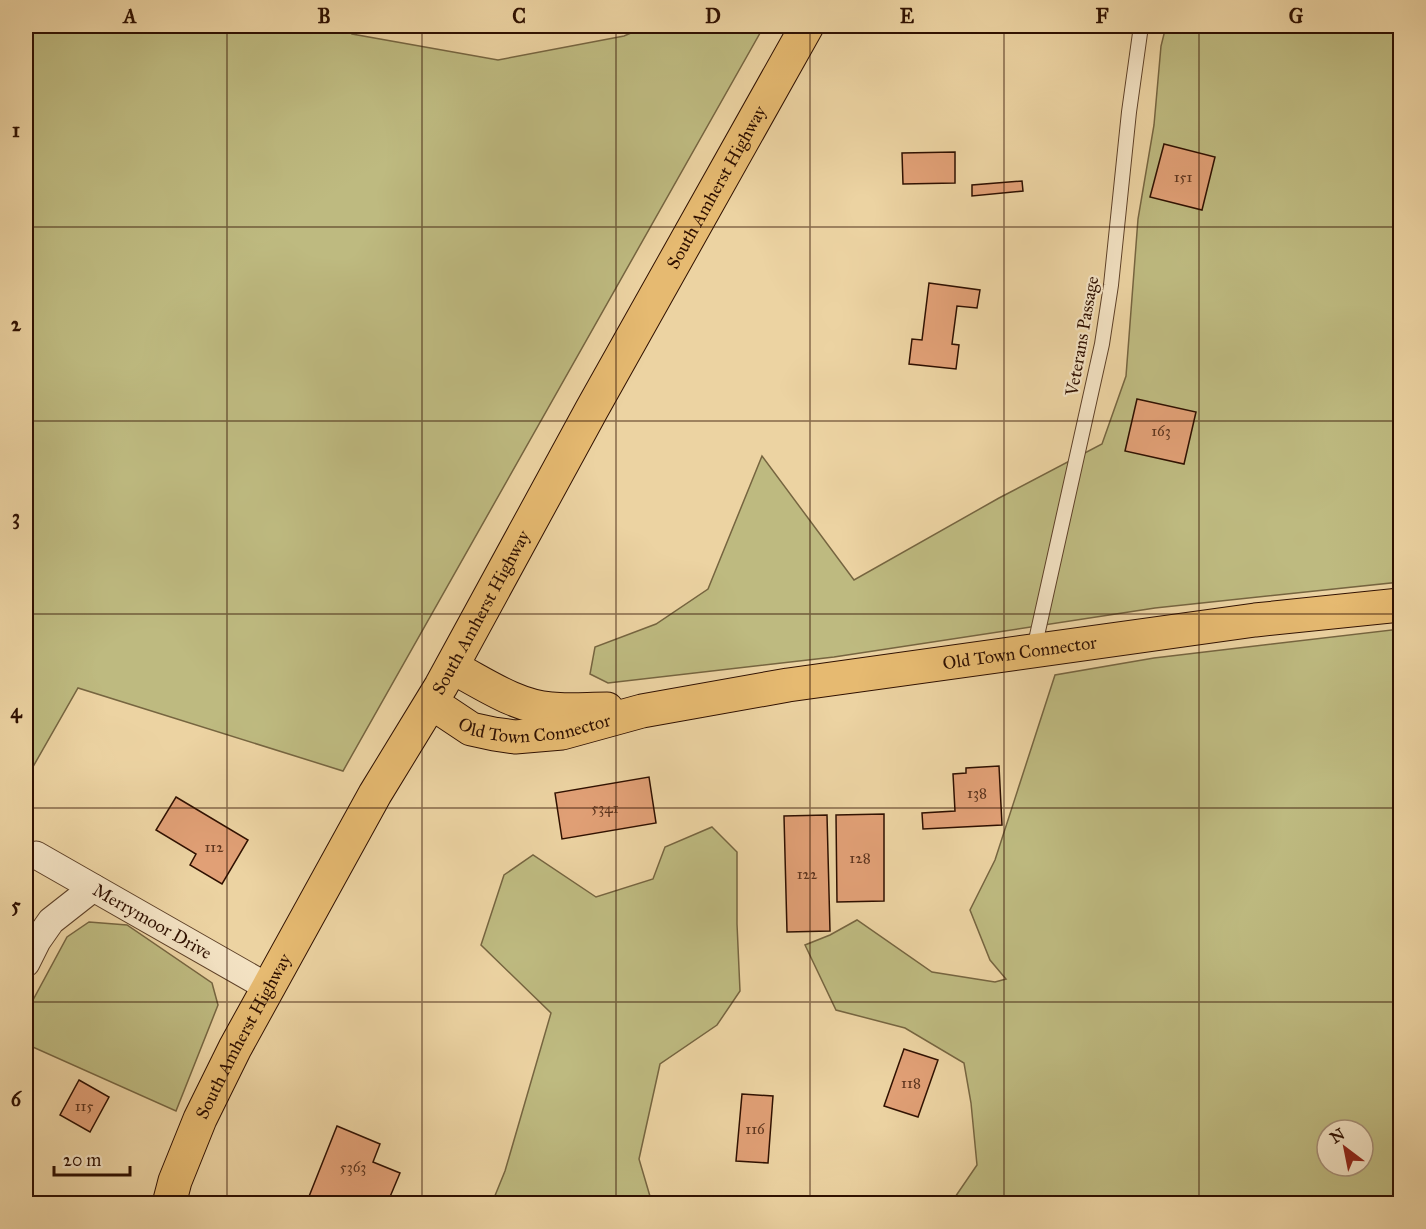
<svg xmlns="http://www.w3.org/2000/svg" width="1426" height="1229" font-family="'IM FELL Great Primer',serif">
	<rect width="100%" height="100%" fill="#ecd3a2"/>
	<filter id="stains"><feTurbulence type="fractalNoise" baseFrequency=".00333" numOctaves="4"/><feColorMatrix values="0 0 0 0 .2 0 0 0 0 .09 0 0 0 0 .02 0 0 0 .5 -.17"/></filter>
	<radialGradient id="worn" r=".72"><stop offset=".6" stop-color="#630" stop-opacity="0"/><stop offset="1" stop-color="#630" stop-opacity=".3"/></radialGradient>
	<path fill="#beba80" stroke="#766540" stroke-width="1.5" fill-rule="evenodd" d="M 26,26 L 342,26 L 352,34 L 498,60 L 624,36 L 647,26 L 764,26 L 343,771 L 78,688 L 26,779 Z
		M 1166,26 L 1400,26 L 1400,582 L 1155,608 L 834,657 L 608,683 L 590,674 L 595,647 L 656,624 L 708,589 L 762,456 L 854,580 L 999,498 L 1102,444 L 1126,376 L 1138,219 L 1154,125 L 1161,46 Z
		M 1400,629 L 1400,1203 L 951,1203 L 977,1165 L 971,1103 L 964,1063 L 905,1028 L 836,1010 L 805,945 L 830,935 L 857,920 L 932,972 L 995,982 L 1006,979 L 990,960 L 970,910 L 995,860 L 1055,675 L 1154,658 ZM 1327,1130 L 1363,1130 L 1363,1166 L 1327,1166 Z
		M 712,827 L 737,852 L 737,924 L 740,991 L 717,1025 L 660,1064 L 639,1159 L 652,1203 L 492,1203 L 505,1171 L 551,1013 L 481,945 L 504,875 L 533,855 L 596,897 L 653,879 L 665,847 Z
		M 89,922 L 127,925 L 212,983 L 218,1005 L 176,1111 L 26,1044 L 26,1013 L 67,937 Z"/>
	<path fill="#e1a076" stroke="#2f1000" stroke-width="1.5" d="M 1164,144 L 1215,157 L 1202,210 L 1150,197 Z
		M 955,152 L 955,183 L 903,184 L 902,153 Z
		M 1022,181 L 1023,191 L 972,196 L 972,185 Z
		M 929,283 L 980,290 L 977,308 L 957,306 L 952,344 L 959,345 L 956,369 L 909,364 L 912,339 L 922,340 Z
		M 1137,399 L 1196,412 L 1184,464 L 1125,451 Z
		M 999,766 L 1002,825 L 923,829 L 922,813 L 955,811 L 953,774 L 966,773 L 966,768 Z
		M 649,777 L 656,823 L 562,839 L 555,793 Z
		M 176,797 L 248,840 L 222,884 L 190,865 L 196,854 L 156,830 Z
		M 884,814 L 884,901 L 837,902 L 836,815 Z
		M 827,815 L 830,931 L 787,932 L 784,816 Z
		M 904,1049 L 938,1060 L 918,1117 L 884,1106 Z
		M 79,1080 L 109,1097 L 90,1132 L 60,1115 Z
		M 742,1094 L 773,1096 L 768,1163 L 736,1161 Z
		M 337,1126 L 380,1144 L 373,1162 L 400,1173 L 387,1204 L 306,1204 Z
		M 26,1195 L 43,1204 L 26,1204 Z"/>
	<g fill="none" stroke-linecap="round" stroke-linejoin="round">
		<defs>
			<path id="lane" d="M 1034,649 L 1102,344 L 1111,285 L 1129,112 L 1141,26"/>
			<g id="street">
				<path id="s1" d="M 36,855 L 269,988"/>
				<path d="M 26,963 L 37,941 L 51,921 L 93,888"/>
			</g>
			<g id="primary">
				<path d="M 452,667 C 483,683 515,706 551,709 C 569,711 588,709 607,709"/>
				<path id="s2" d="M 432,703 L 471,729 L 494,734 L 515,737 L 562,733 L 642,711 L 788,685 L 1255,620 L 1400,605"/>
				<path id="s3" d="M 169,1204 L 175,1181 L 200,1119 L 235,1048 L 375,794 L 441,686 L 592,409 L 807,26"/>
			</g>
		</defs>
		<use href="#lane" stroke="#5e4128" stroke-width="16"/>
		<use href="#street" stroke="#5e4128" stroke-width="29"/>
		<use href="#primary" stroke="#2f1000" stroke-width="35"/>
		<use href="#lane" stroke="#f3e2c3" stroke-width="14"/>
		<use href="#street" stroke="#f3e2c3" stroke-width="27"/>
		<use href="#primary" stroke="#e6ba71" stroke-width="33"/>
	</g>
	<path fill="none" stroke="#2f1000" stroke-width="1.5" stroke-opacity="0.55" d="M 227,26 L 227,1204M 422,26 L 422,1204M 616,26 L 616,1204M 810,26 L 810,1204M 1004,26 L 1004,1204M 1199,26 L 1199,1204M 26,227 L 1400,227M 26,421 L 1400,421M 26,614 L 1400,614M 26,808 L 1400,808M 26,1002 L 1400,1002"/>
	<g text-anchor="middle" stroke-width="4.5" stroke-linejoin="round" paint-order="stroke">
		<g font-size="15" fill="#5c341e">
			<text x="1183" y="182">151</text>
			<text x="1161" y="436">163</text>
			<text x="977" y="798">138</text>
			<text x="605" y="813">5341</text>
			<text x="214" y="852">112</text>
			<text x="860" y="863">128</text>
			<text x="807" y="879">122</text>
			<text x="911" y="1088">118</text>
			<text x="84" y="1111">115</text>
			<text x="755" y="1134">116</text>
			<text x="353" y="1172">5363</text>
		</g>
		<g font-size="18" fill="#2f1000" stroke="#f3e2c3">
			<text dy="6" stroke="none"><textPath href="#s3" startOffset="1156">South Amherst Highway</textPath></text>
			<text transform="translate(1082 336) rotate(-80)" y="6">Veterans Passage</text>
			<text dy="6" stroke="none"><textPath href="#s3" startOffset="670">South Amherst Highway</textPath></text>
			<text dy="6" stroke="none"><textPath href="#s2" startOffset="604">Old Town Connector</textPath></text>
			<text dy="6" stroke="none"><textPath href="#s2" startOffset="111">Old Town Connector</textPath></text>
			<text dy="6" stroke="none"><textPath href="#s1" startOffset="134">Merrymoor Drive</textPath></text>
			<text dy="6" stroke="none"><textPath href="#s3" startOffset="184">South Amherst Highway</textPath></text>
		</g>
	</g>
	<rect width="1426" height="1229" fill="none" stroke="#ecd3a2" stroke-width="66"/>
	<g transform="translate(1345 1148) rotate(328)"><circle r="28" fill="#f3e2c3" stroke="#a58e75" stroke-width="1.5"/>
	<path d="M0-4.5L10 22L0 15L-10 22Z" fill="#8f2418"/>
	<text y="-9" font-size="16" font-weight="bold" text-anchor="middle" fill="#2f1000">N</text>
	</g>
	<path d="M54 1166v9h76v-9" fill="none" stroke="#2f1000" stroke-width="3"/>
	<text x="63" y="1166" font-size="18" fill="#2f1000" stroke="#f3e2c3" stroke-width="4.5" paint-order="stroke">20 m</text>
	<rect x="33" y="33" width="1360" height="1163" fill="none" stroke="#2f1000" stroke-width="2"/>
	<g font-size="20" text-anchor="middle" font-weight="bold" fill="#2f1000">
		<text x="130" y="23">A</text>
		<text x="324" y="23">B</text>
		<text x="519" y="23">C</text>
		<text x="713" y="23">D</text>
		<text x="907" y="23">E</text>
		<text x="1102" y="23">F</text>
		<text x="1296" y="23">G</text>
		<text x="16" y="137">1</text>
		<text x="16" y="331">2</text>
		<text x="16" y="524">3</text>
		<text x="16" y="718">4</text>
		<text x="16" y="912">5</text>
		<text x="16" y="1106">6</text>
	</g>
	<rect width="100%" height="100%" filter="url(#stains)"/>
	<rect width="100%" height="100%" fill="url(#worn)"/>
</svg>
